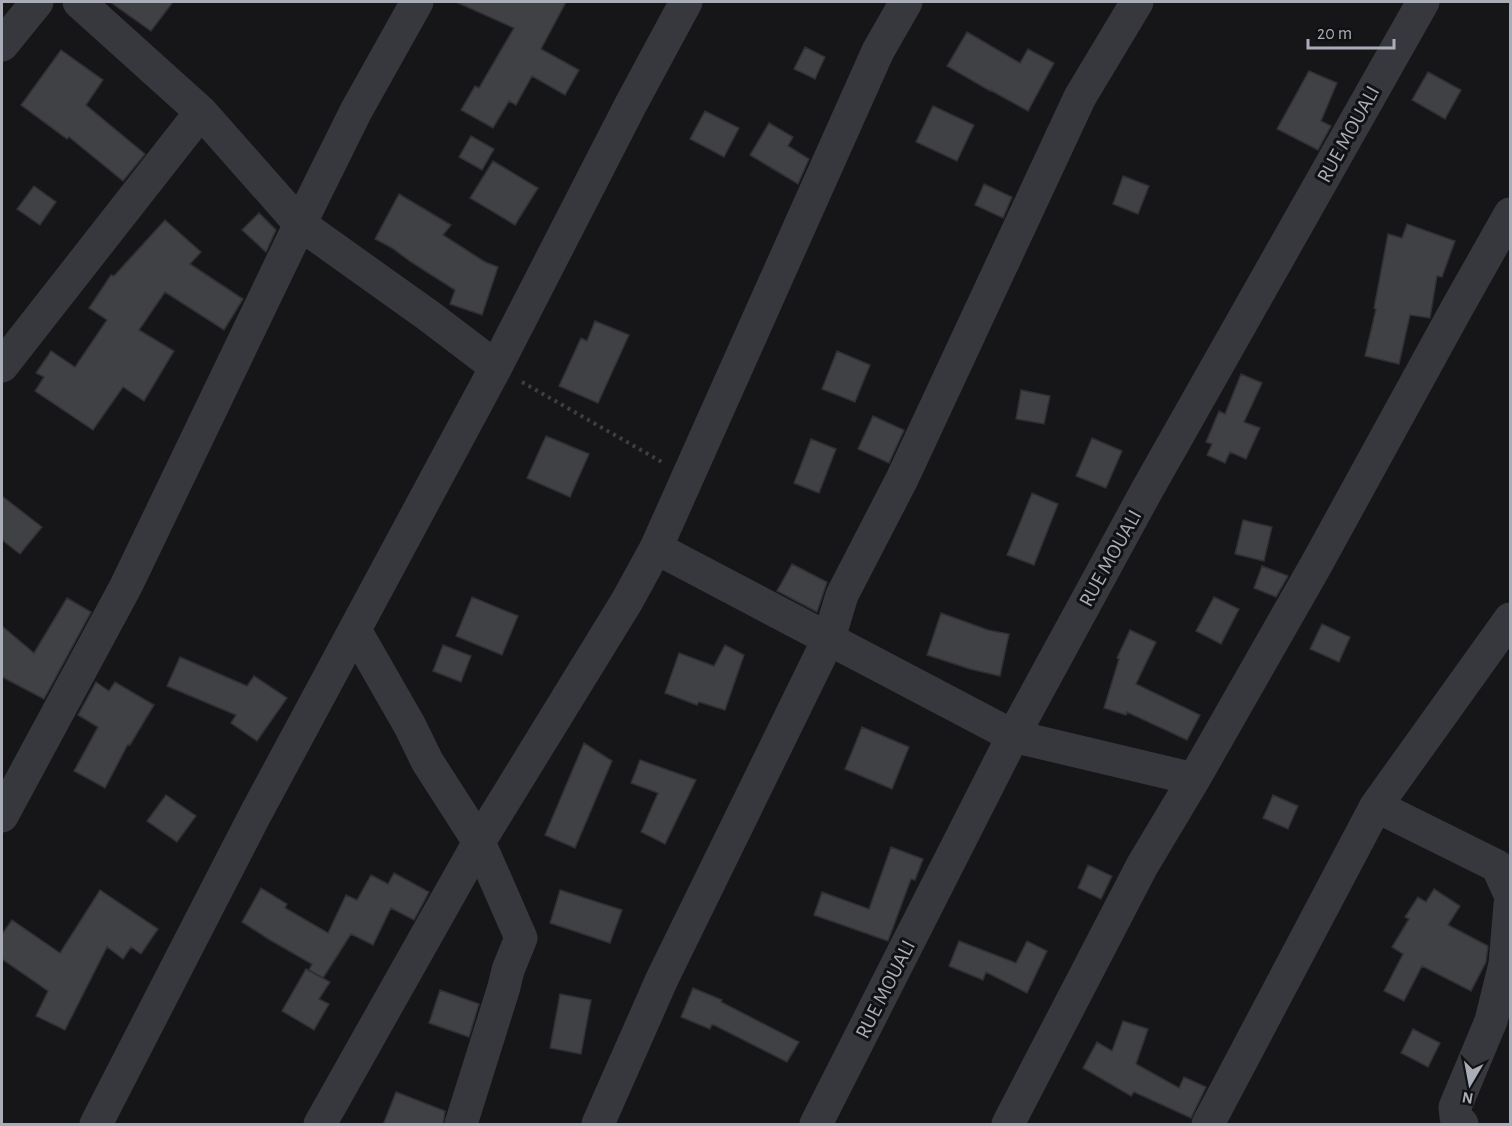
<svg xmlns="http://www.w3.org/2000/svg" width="1512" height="1126" font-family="'Alegreya Sans',sans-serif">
	<rect width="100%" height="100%" fill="#161618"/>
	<path fill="#404145" stroke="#303034" stroke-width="1.5" d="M 110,2 L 173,2 L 151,31 Z
		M 456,2 L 566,2 L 541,49 L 579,70 L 565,95 L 532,76 L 516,105 L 509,101 L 493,128 L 461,110 L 475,86 L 479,88 L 514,28 Z
		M 967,32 L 1020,63 L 1028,49 L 1054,63 L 1028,111 L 990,90 L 990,91 L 947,66 Z
		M 805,47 L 825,57 L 815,79 L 794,69 Z
		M 61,50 L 103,80 L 86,105 L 145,154 L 123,181 L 69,137 L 67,139 L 21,105 Z
		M 1309,71 L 1337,83 L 1321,121 L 1331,126 L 1318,150 L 1277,129 Z
		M 1428,72 L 1461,90 L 1445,119 L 1412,100 Z
		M 933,106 L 974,125 L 957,161 L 916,142 Z
		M 705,111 L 739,128 L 724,157 L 690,139 Z
		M 769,123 L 793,137 L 788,146 L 809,159 L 798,184 L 750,155 Z
		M 471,136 L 494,149 L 482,170 L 459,157 Z
		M 493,161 L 538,188 L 515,225 L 470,198 Z
		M 1123,176 L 1149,186 L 1138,214 L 1113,204 Z
		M 984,184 L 1012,197 L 1003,218 L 975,205 Z
		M 34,186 L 56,202 L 40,225 L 17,209 Z
		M 399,194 L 451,225 L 443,235 L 485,262 L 498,267 L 482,315 L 450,304 L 455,290 L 411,262 L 392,248 L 375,239 Z
		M 259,213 L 276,230 L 266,252 L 242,230 Z
		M 165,220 L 201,252 L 190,264 L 243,299 L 224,330 L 165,292 L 139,330 L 174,351 L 144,401 L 123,387 L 93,430 L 35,391 L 44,377 L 36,373 L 51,351 L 75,367 L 107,320 L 89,308 L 111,275 L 114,276 Z
		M 1407,224 L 1455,241 L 1442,277 L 1437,276 L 1430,318 L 1410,315 L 1399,364 L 1365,356 L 1376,309 L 1374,308 L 1388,234 L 1402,238 Z
		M 595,321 L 629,335 L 598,403 L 559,386 L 581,338 L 587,341 Z
		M 837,351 L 870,365 L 855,402 L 822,389 Z
		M 1241,374 L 1262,383 L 1244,422 L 1260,428 L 1246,459 L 1230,452 L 1225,463 L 1207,455 L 1212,444 L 1206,442 L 1219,411 L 1225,414 Z
		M 1021,390 L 1050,396 L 1044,424 L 1016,419 Z
		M 873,416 L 904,430 L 889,463 L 858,449 Z
		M 546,436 L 589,454 L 570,497 L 527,478 Z
		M 1092,438 L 1122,451 L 1106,488 L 1076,476 Z
		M 811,439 L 836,449 L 819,493 L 794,483 Z
		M 1032,493 L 1058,504 L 1034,565 L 1007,555 Z
		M 2,496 L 42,527 L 20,554 L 2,540 Z
		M 1243,520 L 1272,527 L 1264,561 L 1235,554 Z
		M 792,564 L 827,582 L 817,612 L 777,591 Z
		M 1262,566 L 1288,576 L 1276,597 L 1254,588 Z
		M 472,597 L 518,616 L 502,655 L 456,636 Z
		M 1214,597 L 1239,609 L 1221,644 L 1196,631 Z
		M 67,598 L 91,612 L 44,699 L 2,677 L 2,626 L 34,653 Z
		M 941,613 L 988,630 L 1009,634 L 1000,676 L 970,669 L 927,655 Z
		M 1322,624 L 1350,637 L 1339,662 L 1310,649 Z
		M 1130,630 L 1156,642 L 1136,684 L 1200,715 L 1187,740 L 1127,712 L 1126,715 L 1104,708 L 1119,659 L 1117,658 Z
		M 443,645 L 471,656 L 461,682 L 433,671 Z
		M 725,645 L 744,655 L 725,710 L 699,702 L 697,705 L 665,693 L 679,653 L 714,666 Z
		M 180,657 L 247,686 L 254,676 L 287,698 L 257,741 L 231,723 L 236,715 L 167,686 Z
		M 96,682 L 109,691 L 115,682 L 154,705 L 130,745 L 128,744 L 105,788 L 74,771 L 98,727 L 78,715 Z
		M 862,727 L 909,747 L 892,789 L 845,769 Z
		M 584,743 L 612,761 L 575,848 L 545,835 Z
		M 640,760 L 696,780 L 665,844 L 641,832 L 658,793 L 631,783 Z
		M 166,795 L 196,816 L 177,842 L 147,821 Z
		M 1273,795 L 1298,806 L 1288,829 L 1263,818 Z
		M 891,847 L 923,859 L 915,880 L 911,879 L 888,941 L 814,915 L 822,892 L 869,909 Z
		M 1088,865 L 1112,876 L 1101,899 L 1078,888 Z
		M 394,873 L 429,892 L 414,920 L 391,908 L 373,945 L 351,934 L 323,978 L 309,970 L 312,964 L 270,940 L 242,922 L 261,888 L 287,904 L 285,908 L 328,933 L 346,895 L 357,900 L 371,875 L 388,884 Z
		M 1434,889 L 1460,906 L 1448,925 L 1488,946 L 1486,962 L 1471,991 L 1422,966 L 1404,1001 L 1384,991 L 1403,954 L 1392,947 L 1409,919 L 1405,917 L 1418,897 L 1426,902 Z
		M 100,890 L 158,929 L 141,954 L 131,947 L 123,959 L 107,947 L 65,1030 L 36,1016 L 48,991 L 2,959 L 2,934 L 12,920 L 60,953 Z
		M 560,890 L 622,910 L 610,943 L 550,923 Z
		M 959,941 L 1016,963 L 1027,941 L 1047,951 L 1027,993 L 986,972 L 983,980 L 949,966 Z
		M 306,969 L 330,982 L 319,999 L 329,1004 L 314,1030 L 282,1011 Z
		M 693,988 L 722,1000 L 721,1002 L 799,1042 L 787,1062 L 712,1024 L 710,1029 L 681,1017 Z
		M 440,990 L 479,1004 L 469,1037 L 429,1023 Z
		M 560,994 L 591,1000 L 581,1054 L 550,1048 Z
		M 1123,1021 L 1148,1029 L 1136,1064 L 1179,1088 L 1184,1077 L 1206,1087 L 1191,1118 L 1134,1092 L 1131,1096 L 1083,1068 L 1097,1042 L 1112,1051 Z
		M 1413,1029 L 1440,1043 L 1428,1067 L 1401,1053 Z
		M 396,1092 L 445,1111 L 443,1125 L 383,1125 Z"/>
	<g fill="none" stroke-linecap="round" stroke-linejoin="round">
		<path stroke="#3d3f44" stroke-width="4" stroke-dasharray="3 4.5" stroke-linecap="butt" d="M 522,382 L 662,462"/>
		<path stroke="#37383d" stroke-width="33" d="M 79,2 L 201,112 L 300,224 L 429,316 L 496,367
			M 2,45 L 37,2
			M 2,366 L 201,112
			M 656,548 L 1013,736 L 1194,779
			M 355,630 L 410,726 L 427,761 L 479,842 L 521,938 L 508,970 L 504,987 L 461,1124
			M 1376,806 L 1497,866 L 1510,894
			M 2,816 L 126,586 L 300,224 L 356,111 L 417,2
			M 96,1124 L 255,815 L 496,367 L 631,104 L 686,2
			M 320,1124 L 479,842 L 627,601 L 656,548 L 878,51 L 906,2
			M 598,1124 L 662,979 L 829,638 L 842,595 L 902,479 L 1080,97 L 1137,2
			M 816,1124 L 1013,736 L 1147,490 L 1423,2
			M 1008,1124 L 1142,866 L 1194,779 L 1316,565 L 1457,308 L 1510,214
			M 1208,1124 L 1376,806 L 1510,619
			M 1462,1124 L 1456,1117 L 1455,1107 L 1491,1021 L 1505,964 L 1510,905"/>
	</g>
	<g text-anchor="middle" stroke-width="6" stroke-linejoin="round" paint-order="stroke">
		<g font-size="21" fill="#a8adb8" stroke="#111113">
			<text transform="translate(1348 134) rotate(-61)" y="7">RUE MOUALI</text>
			<text transform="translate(1110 558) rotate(-61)" y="7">RUE MOUALI</text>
			<text transform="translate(885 989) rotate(-63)" y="7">RUE MOUALI</text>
		</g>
	</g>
	<rect width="1512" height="1126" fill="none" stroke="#a8adb8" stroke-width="6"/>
	<g transform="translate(1470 1084) rotate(190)" stroke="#111113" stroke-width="4.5" paint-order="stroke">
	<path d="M0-4.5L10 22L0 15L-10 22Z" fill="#a8adb8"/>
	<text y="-9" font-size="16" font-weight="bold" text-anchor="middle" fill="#a8adb8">N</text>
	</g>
	<path d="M1308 39v9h86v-9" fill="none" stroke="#a8adb8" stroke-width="3"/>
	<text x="1317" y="39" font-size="18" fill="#a8adb8" stroke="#111113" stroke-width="4.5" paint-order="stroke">20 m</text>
</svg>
